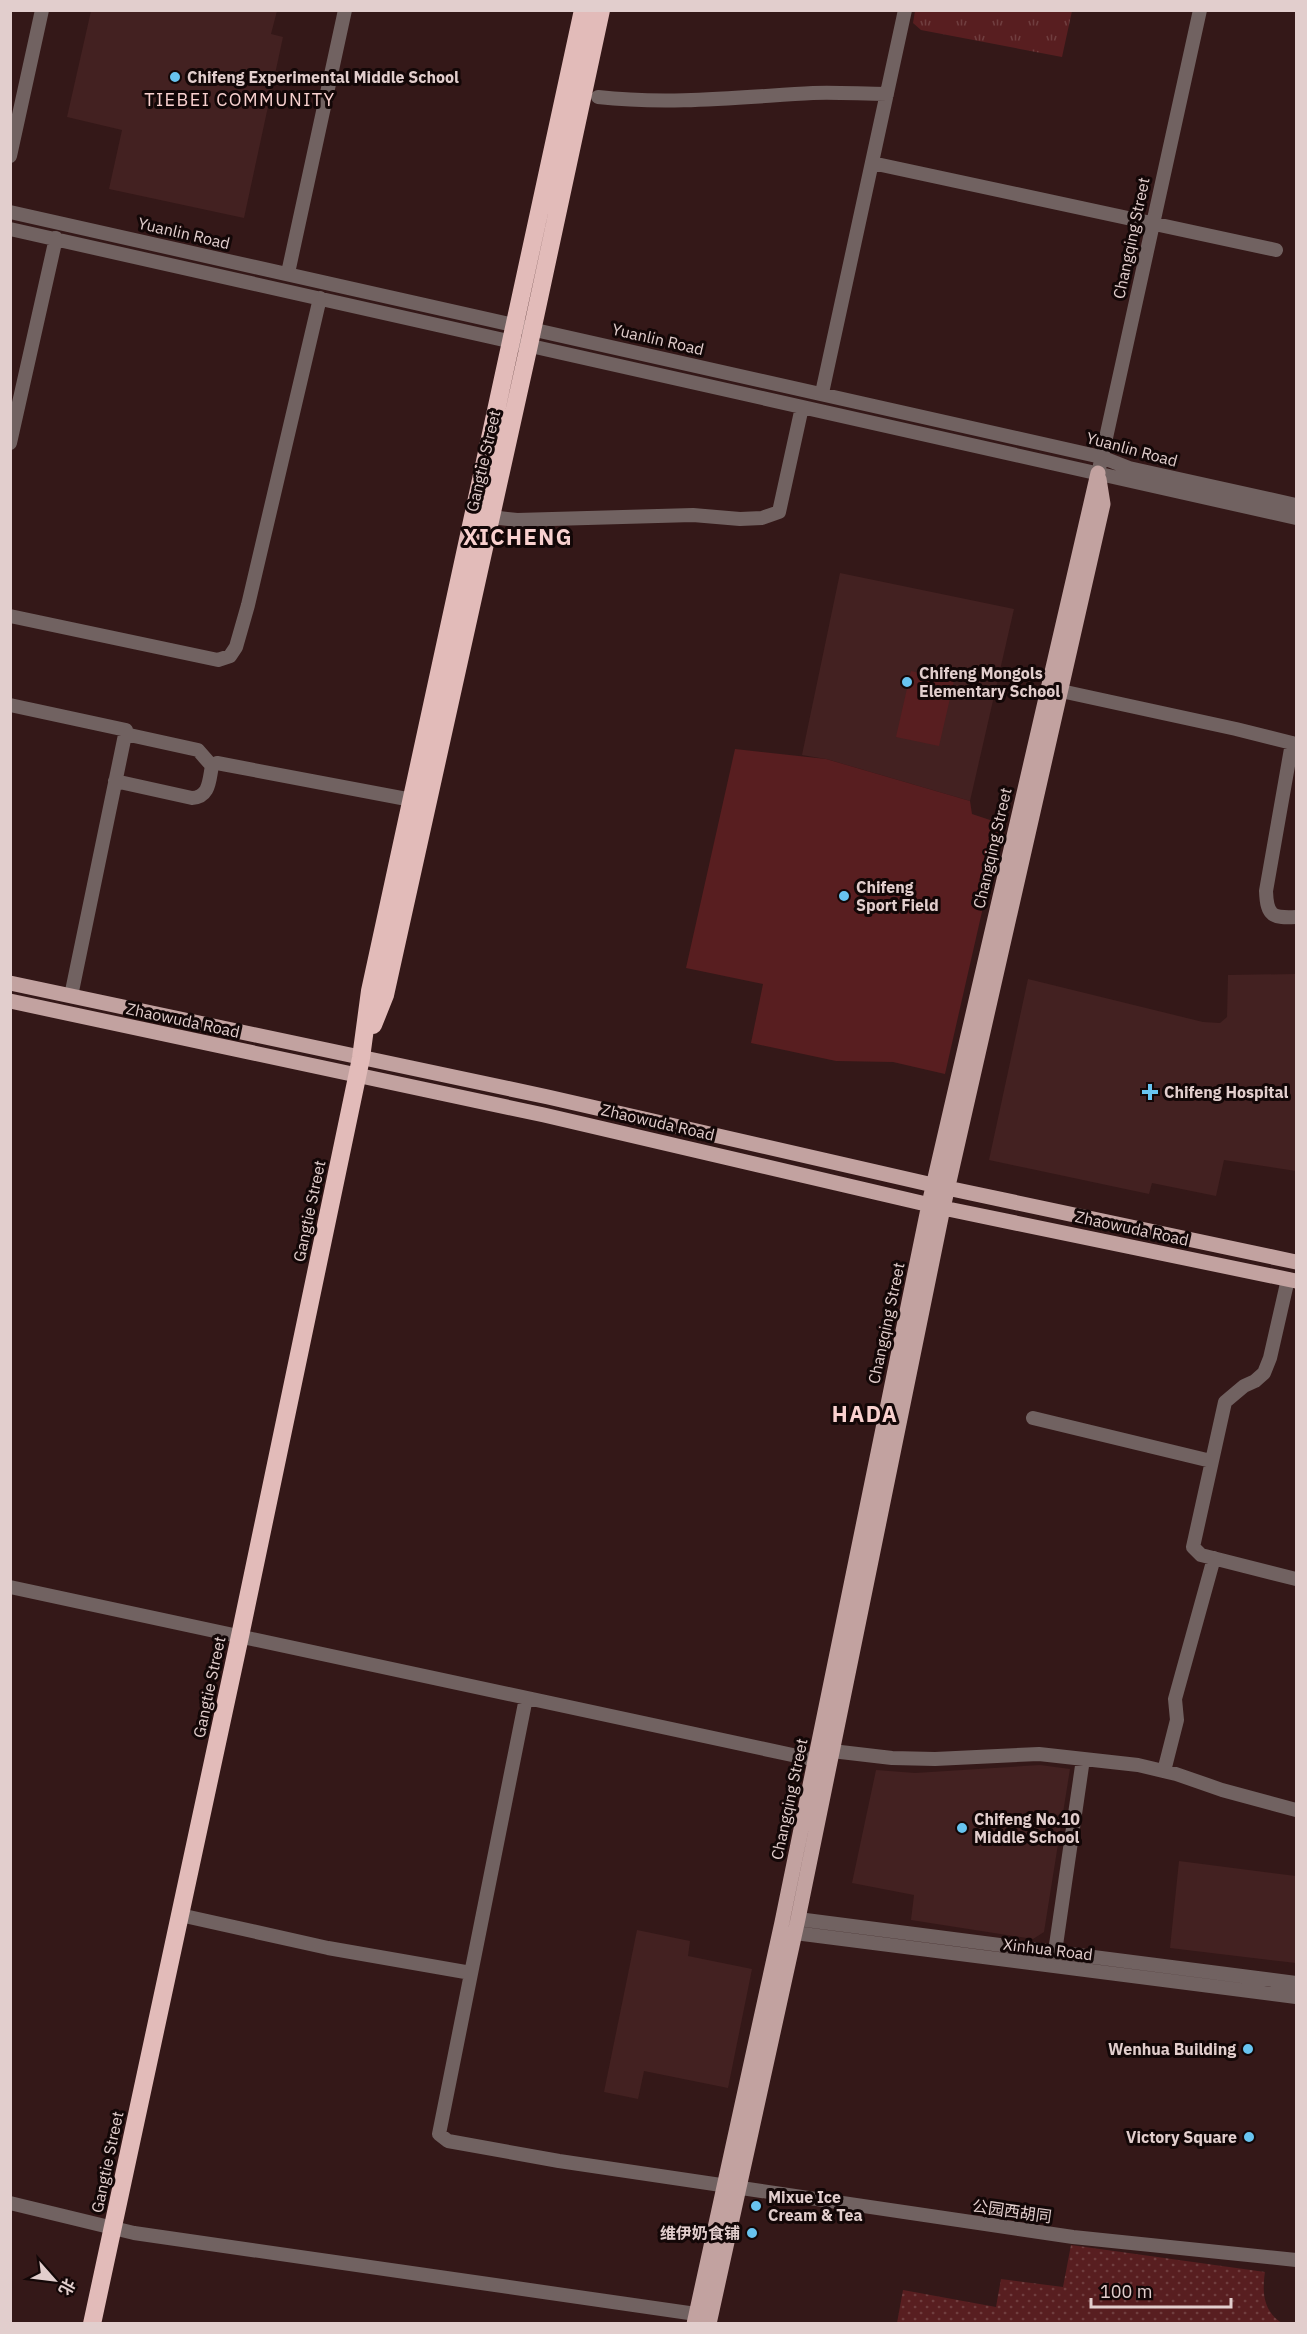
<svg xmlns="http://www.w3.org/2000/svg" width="1307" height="2334" font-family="'IBM Plex Sans','Noto Sans SC',sans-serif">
	<defs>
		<pattern id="grass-tufts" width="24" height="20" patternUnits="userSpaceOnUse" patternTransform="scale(1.5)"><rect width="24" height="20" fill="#581e20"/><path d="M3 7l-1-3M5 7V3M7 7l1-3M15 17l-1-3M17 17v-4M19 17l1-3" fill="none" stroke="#703e3f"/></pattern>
		<pattern id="park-dots" width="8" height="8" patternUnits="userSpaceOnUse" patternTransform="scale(1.5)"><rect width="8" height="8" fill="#581e20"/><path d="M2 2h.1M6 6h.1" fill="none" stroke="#703e3f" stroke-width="1.8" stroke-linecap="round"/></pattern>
	</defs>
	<rect width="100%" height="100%" fill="#341818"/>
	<path fill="#432121" d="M 91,11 L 277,11 L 271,34 L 283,37 L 244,218 L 109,189 L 122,130 L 67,117 Z
		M 840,573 L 1014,609 L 970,801 L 826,759 L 802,755 Z
		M 1296,974 L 1296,1171 L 1224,1160 L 1216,1196 L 1152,1183 L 1149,1194 L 989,1160 L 1028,979 L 1203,1022 L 1220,1023 L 1227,1017 L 1228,975 Z
		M 1040,1765 L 1070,1769 L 1044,1932 L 1033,1939 L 911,1920 L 914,1895 L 852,1883 L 876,1770 L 915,1773 Z
		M 1179,1861 L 1296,1876 L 1296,1963 L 1170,1948 Z
		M 637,1930 L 690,1941 L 688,1956 L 752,1969 L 728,2088 L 644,2071 L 638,2099 L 604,2092 Z"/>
	<path fill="url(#grass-tufts)" d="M 915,11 L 915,10 L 1072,11 L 1062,57 L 921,30 L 913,23 Z"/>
	<path fill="url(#park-dots)" d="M 1071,2245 L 1265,2272 C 1262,2292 1263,2311 1282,2323 L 897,2323 L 903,2290 L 996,2307 L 1001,2279 L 1063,2287 Z"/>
	<path fill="#581e20" d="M 911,671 L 954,681 L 939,746 L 896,737 Z
		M 735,749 L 826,759 L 970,801 L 972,814 L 1002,824 L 945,1074 L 893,1062 L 836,1061 L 751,1043 L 763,984 L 686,968 Z"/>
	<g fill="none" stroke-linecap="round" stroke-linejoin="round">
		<path stroke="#716261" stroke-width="14" d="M 598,97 C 670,105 741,97 813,93 C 838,92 862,94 887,94
			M 10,156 L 42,10
			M 872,163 L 1276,250
			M 10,212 L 1101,457 L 1129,468 L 1296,505
			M 10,229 L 1296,518
			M 288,273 L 345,10
			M 822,393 L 905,10
			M 10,443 L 56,238
			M 1100,465 L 1200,10
			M 491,517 L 517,520 L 693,515 L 740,519 L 762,518 L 779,512 L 802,407
			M 10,616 L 218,660 L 230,656 L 236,647 L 248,605 L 320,298
			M 1061,691 L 1236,729 L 1296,744
			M 10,705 L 126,730 L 71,996
			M 125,734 L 198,750 L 212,766
			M 1292,743 L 1266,891 C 1267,917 1273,918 1296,917
			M 115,781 L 192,798 C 210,797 209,780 212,766 L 217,763 L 412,800
			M 1288,1279 L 1270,1358 L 1264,1373 L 1255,1381 L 1244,1386 L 1225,1402 L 1193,1547 L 1201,1555 L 1296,1579
			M 1033,1418 L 1211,1461
			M 10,1587 L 825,1762
			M 526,1698 L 439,2134 L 448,2141 L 559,2161 L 1073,2237 L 1296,2260
			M 832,1751 L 892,1758 L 935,1759 L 1039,1754 L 1138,1765 L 1176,1774 L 1222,1790 L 1296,1810
			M 1164,1771 L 1177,1720 L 1175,1699 L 1214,1558
			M 180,1915 L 328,1948 L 471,1973
			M 798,1919 L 1296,1983
			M 795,1933 L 1296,1997
			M 1055,1952 L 1083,1759
			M 10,2203 L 134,2233 L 696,2314"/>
		<path stroke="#c2a2a0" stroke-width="15" d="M 10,983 L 548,1097 L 933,1185 L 1296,1262
			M 10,1001 L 544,1115 L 943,1208 L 1296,1281
			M 694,2324 L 782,1922 L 929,1204 L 1098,473
			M 709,2324 L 798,1919 L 943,1208 L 1103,504 L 1099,479"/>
		<path stroke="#e2bbb9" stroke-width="18" d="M 373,1025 L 385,995 L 529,345 L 601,10
			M 92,2324 L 240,1636 L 361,1058 L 370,991 L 583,10"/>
	</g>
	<g fill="#68c4f0" stroke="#130707" stroke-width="2">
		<circle cx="175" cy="77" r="6"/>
		<circle cx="907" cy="682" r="6"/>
		<circle cx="844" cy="896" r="6"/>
		<path d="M1147 1083h6v6h6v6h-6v6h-6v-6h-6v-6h6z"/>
		<circle cx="962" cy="1828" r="6"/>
		<circle cx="1248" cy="2049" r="6"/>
		<circle cx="1249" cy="2137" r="6"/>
		<circle cx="756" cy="2206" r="6"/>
		<circle cx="752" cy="2233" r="6"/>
	</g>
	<g text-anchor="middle" stroke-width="6" stroke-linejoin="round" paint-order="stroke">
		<g font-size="16" font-weight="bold" fill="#e2cecd" stroke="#130707" text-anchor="start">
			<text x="187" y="83">Chifeng Experimental Middle School</text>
			<text x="919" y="679">Chifeng Mongols<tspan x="919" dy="18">Elementary School</tspan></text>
			<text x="856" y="893">Chifeng<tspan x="856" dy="18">Sport Field</tspan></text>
			<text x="1164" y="1098">Chifeng Hospital</text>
			<text x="974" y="1825">Chifeng No.10<tspan x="974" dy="18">Middle School</tspan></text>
			<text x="1236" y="2055" text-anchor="end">Wenhua Building</text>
			<text x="1237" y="2143" text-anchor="end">Victory Square</text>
			<text x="768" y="2203">Mixue Ice<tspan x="768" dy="18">Cream &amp; Tea</tspan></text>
			<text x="740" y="2239" text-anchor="end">维伊奶食铺</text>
		</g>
		<g font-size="16" fill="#e2cecd" stroke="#130707">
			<text transform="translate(184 233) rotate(13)" y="6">Yuanlin Road</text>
			<text transform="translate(1131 238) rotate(-78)" y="6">Changqing Street</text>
			<text transform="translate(658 339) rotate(13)" y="6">Yuanlin Road</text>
			<text transform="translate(1132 449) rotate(15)" y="6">Yuanlin Road</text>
			<text transform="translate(483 461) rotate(-77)" y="6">Gangtie Street</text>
			<text transform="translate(992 848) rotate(-77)" y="6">Changqing Street</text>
			<text transform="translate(183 1020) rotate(12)" y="6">Zhaowuda Road</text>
			<text transform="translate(658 1122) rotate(13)" y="6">Zhaowuda Road</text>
			<text transform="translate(309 1211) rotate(-78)" y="6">Gangtie Street</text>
			<text transform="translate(1132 1228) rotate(12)" y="6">Zhaowuda Road</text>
			<text transform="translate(886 1323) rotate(-78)" y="6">Changqing Street</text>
			<text transform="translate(209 1687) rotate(-78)" y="6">Gangtie Street</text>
			<text transform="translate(789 1799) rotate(-78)" y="6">Changqing Street</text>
			<text transform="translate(1048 1949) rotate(7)" y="6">Xinhua Road</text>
			<text transform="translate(107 2162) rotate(-78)" y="6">Gangtie Street</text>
			<text transform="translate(1012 2211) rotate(8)" y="6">公园西胡同</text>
		</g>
		<g font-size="18" letter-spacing="1.5" fill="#f9d1cf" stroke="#130707">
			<text x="240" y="106">TIEBEI COMMUNITY</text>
		</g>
		<g font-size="22" font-weight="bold" letter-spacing="1.5" fill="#f9d1cf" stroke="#130707">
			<text x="518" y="545">XICHENG</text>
			<text x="865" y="1422">HADA</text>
		</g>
	</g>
	<rect width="1307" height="2334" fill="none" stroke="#e2cecd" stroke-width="24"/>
	<g transform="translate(54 2280) rotate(118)" stroke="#130707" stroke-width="4.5" paint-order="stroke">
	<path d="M0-4.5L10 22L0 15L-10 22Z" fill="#e2cecd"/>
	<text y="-9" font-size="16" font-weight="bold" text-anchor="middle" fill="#e2cecd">北</text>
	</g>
	<path d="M1091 2298v9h140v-9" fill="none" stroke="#e2cecd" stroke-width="3"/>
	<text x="1100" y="2298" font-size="18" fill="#e2cecd" stroke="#130707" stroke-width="4.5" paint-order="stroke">100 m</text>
</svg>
